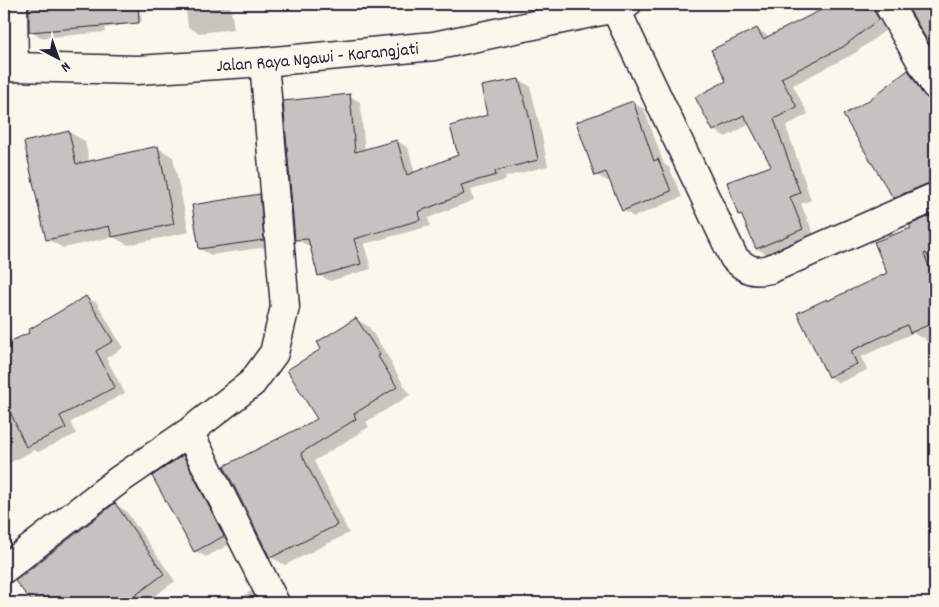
<svg xmlns="http://www.w3.org/2000/svg" width="939" height="607" font-family="Dekko,sans-serif">
	<rect width="100%" height="100%" fill="#fbf7ec"/>
	<filter id="ink" filterUnits="userSpaceOnUse"><feTurbulence type="fractalNoise" baseFrequency=".02" numOctaves="2"/><feDisplacementMap in="SourceGraphic" scale="10" xChannelSelector="R" yChannelSelector="G"/><feConvolveMatrix kernelMatrix="1 2 1 2 8 2 1 2 1" color-interpolation-filters="sRGB"/></filter>
	<g filter="url(#ink)">
		<path fill="#0003" d="M 30,4 L 138,4 L 142,21 L 105,28 L 105,32 L 41,38 L 30,31 Z
			M 185,4 L 230,4 L 234,29 L 199,33 L 188,27 Z
			M 344,4 L 389,4 L 389,5 L 350,7 Z
			M 820,4 L 886,4 L 890,27 L 855,53 L 793,85 L 808,114 L 786,126 L 811,200 L 801,204 L 814,235 L 769,255 L 757,249 L 744,217 L 739,215 L 728,183 L 773,167 L 750,124 L 726,137 L 714,130 L 728,81 L 757,29 L 770,37 L 824,10 Z
			M 907,4 L 935,4 L 935,48 L 932,47 Z
			M 908,72 L 919,78 L 933,101 L 935,103 L 935,190 L 905,204 L 894,197 L 870,101 Z
			M 519,80 L 530,86 L 540,127 L 548,166 L 505,177 L 506,180 L 471,190 L 474,200 L 428,218 L 430,226 L 364,244 L 371,269 L 330,281 L 319,275 L 311,245 L 307,245 L 296,239 L 350,96 L 360,102 L 365,150 L 397,141 L 408,148 L 415,173 L 460,156 L 488,116 Z
			M 633,103 L 644,109 L 664,164 L 669,167 L 682,197 L 634,217 L 623,210 L 611,180 L 607,181 L 596,175 Z
			M 69,132 L 85,141 L 89,162 L 158,148 L 173,157 L 189,232 L 128,245 L 113,237 L 63,248 L 47,239 Z
			M 259,196 L 270,202 L 274,246 L 211,255 L 200,249 Z
			M 935,215 L 935,358 L 924,337 L 922,338 L 913,333 L 861,357 L 867,370 L 839,383 L 829,376 L 827,301 L 828,302 L 888,274 L 913,228 L 911,226 Z
			M 86,297 L 97,303 L 123,348 L 106,358 L 125,393 L 71,422 L 76,434 L 38,452 L 34,450 L 4,466 L 4,346 L 31,333 Z
			M 356,319 L 369,327 L 392,363 L 391,364 L 410,395 L 366,422 L 369,427 L 314,461 L 349,533 L 285,565 L 271,557 L 225,466 L 319,419 L 323,349 Z
			M 183,456 L 194,463 L 234,542 L 206,557 L 195,551 Z
			M 115,504 L 126,511 L 175,581 L 145,603 L 34,603 L 16,581 Z
			M 251,591 L 262,597 L 265,603 L 232,603 Z"/>
		<path fill="#c6c2c0" stroke="#22223b" d="M 29,4 L 138,4 L 139,23 L 29,32 Z
			M 833,4 L 872,4 L 874,11 L 879,19 L 843,47 L 781,78 L 797,107 L 774,119 L 800,193 L 790,197 L 803,229 L 756,249 L 741,214 L 738,215 L 727,182 L 771,166 L 744,115 L 713,131 L 695,97 L 726,81 L 711,50 L 757,28 L 763,39 Z
			M 906,4 L 935,4 L 935,54 Z
			M 908,70 L 922,93 L 927,98 L 933,100 L 935,103 L 935,182 L 929,183 L 893,198 L 843,115 L 869,100 Z
			M 519,79 L 530,120 L 538,160 L 495,171 L 496,175 L 461,185 L 464,194 L 418,212 L 420,220 L 354,239 L 361,264 L 318,276 L 308,239 L 295,240 L 283,101 L 350,94 L 355,152 L 397,140 L 407,175 L 458,155 L 450,126 L 487,115 L 481,86 Z
			M 633,101 L 654,161 L 658,159 L 671,191 L 622,211 L 606,172 L 595,176 L 576,122 Z
			M 69,131 L 76,164 L 158,146 L 174,224 L 112,237 L 109,226 L 46,240 L 24,142 Z
			M 260,194 L 264,240 L 199,249 L 192,205 Z
			M 935,214 L 935,269 L 926,253 L 924,254 L 935,282 L 935,322 L 910,333 L 907,325 L 851,351 L 857,364 L 828,377 L 797,313 L 827,299 L 827,301 L 887,273 L 874,242 L 911,228 L 909,225 Z
			M 86,296 L 113,341 L 96,351 L 115,387 L 60,416 L 66,428 L 26,447 L 4,398 L 4,344 L 29,333 L 28,330 Z
			M 356,318 L 380,355 L 378,356 L 397,387 L 354,414 L 356,419 L 301,453 L 337,525 L 270,558 L 224,466 L 317,419 L 287,370 L 321,349 L 317,342 Z
			M 183,455 L 224,536 L 194,552 L 152,476 Z
			M 115,503 L 164,574 L 125,603 L 33,603 L 15,581 Z"/>
		<g fill="none" stroke-linecap="round" stroke-linejoin="round">
			<defs>
				<path id="street" d="M 13,4 L 14,67
					M 888,4 L 935,85
					M 615,8 L 734,258 C 747,270 753,273 770,269 L 935,197
					M 189,432 L 275,603
					M 4,569 L 119,480 L 189,432 L 252,383 L 274,353 L 285,307 L 264,62"/>
				<g id="secondary">
					<path id="s1" d="M 4,68 L 14,67 L 138,70 L 264,62 L 434,46 L 615,8 L 627,4"/>
				</g>
			</defs>
			<use href="#street" stroke="#22223b" stroke-width="31"/>
			<use href="#secondary" stroke="#22223b" stroke-width="31"/>
			<use href="#street" stroke="#fbf7ec" stroke-width="28"/>
			<use href="#secondary" stroke="#fbf7ec" stroke-width="28"/>
		</g>
	</g>
	<g text-anchor="middle" stroke-width="4.5" stroke-linejoin="round" paint-order="stroke">
		<g font-size="18" fill="#22223b" stroke="#fbf7ec">
			<text dy="6" stroke="none"><textPath href="#s1" startOffset="314">Jalan Raya Ngawi - Karangjati</textPath></text>
		</g>
	</g>
	<rect width="939" height="607" fill="none" stroke="#fbf7ec" stroke-width="20"/>
	<rect x="10" y="10" width="919" height="587" fill="none" stroke="#22223b" stroke-width="2" filter="url(#ink)"/>
	<g transform="translate(58 58) rotate(139)" stroke="#fbf7ec" stroke-width="4" paint-order="stroke">
	<path d="M0-4L9 19L0 12L-9 19Z" fill="#22223b"/>
	<text y="-8" font-size="14" font-weight="bold" text-anchor="middle" fill="#22223b">N</text>
	</g>
</svg>
